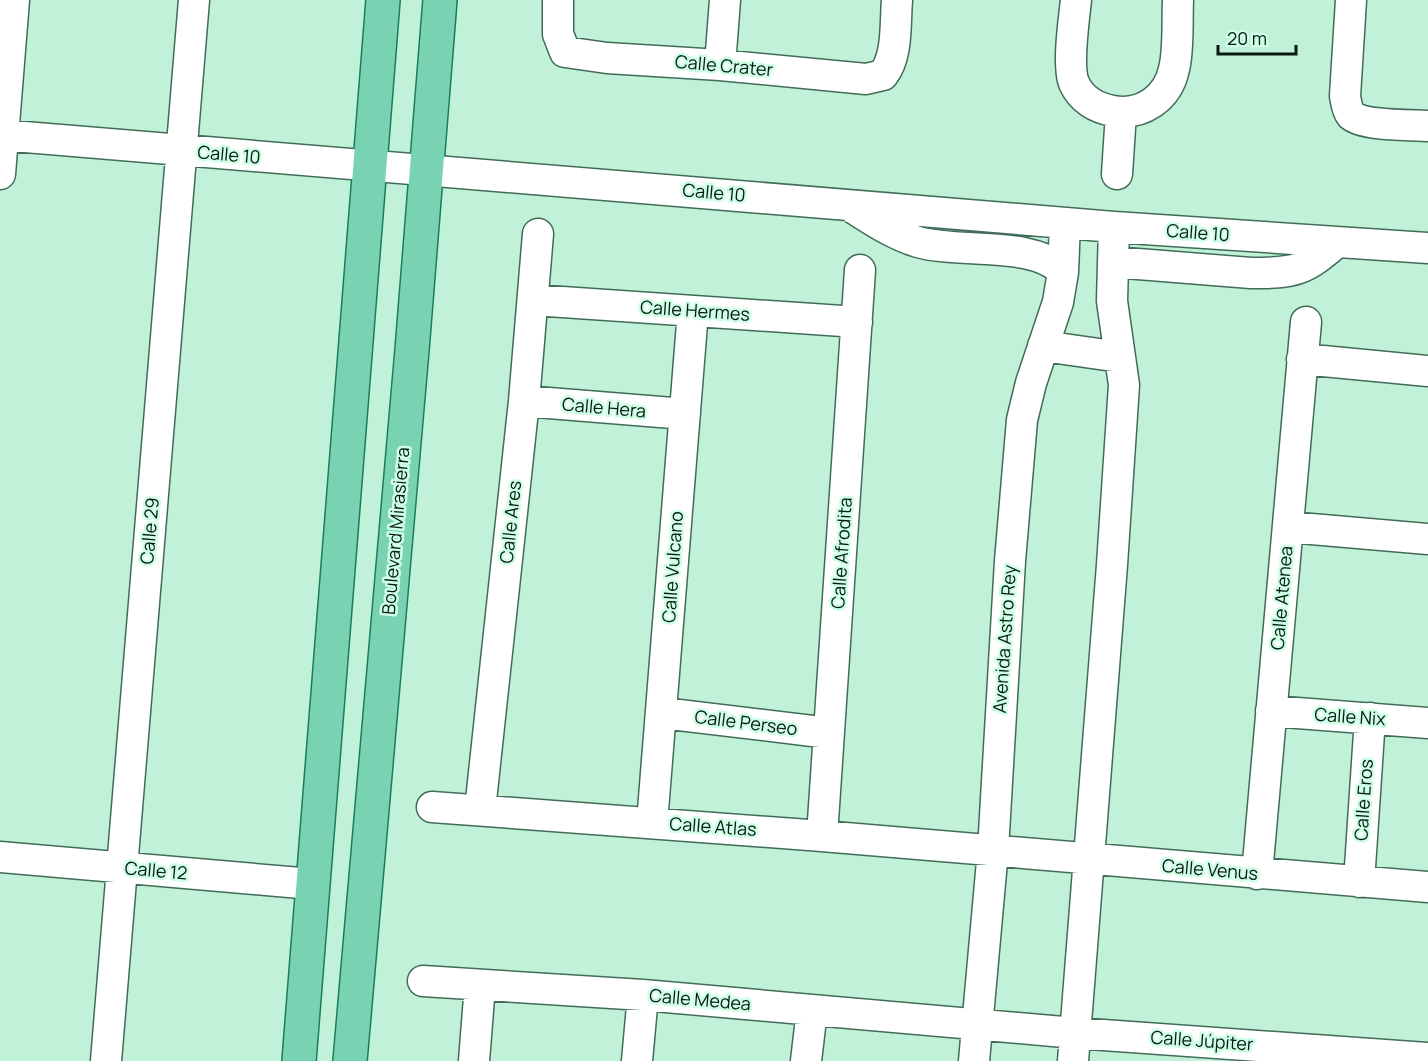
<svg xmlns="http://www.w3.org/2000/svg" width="1428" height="1061" font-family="Manrope,sans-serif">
	<rect width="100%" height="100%" fill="#c1f1d8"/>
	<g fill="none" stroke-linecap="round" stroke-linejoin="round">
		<defs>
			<path id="minor" d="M 558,0 L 558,34 L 565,52 L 607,58 L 720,65 L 866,79 L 883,75 C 898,56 895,24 897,0
				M 1076,0 C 1074,19 1067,66 1074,83 C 1081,99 1096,108 1113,111 C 1142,116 1168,98 1174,69 C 1179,50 1177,20 1178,0
				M 1351,0 L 1345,96 C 1346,102 1347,110 1351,115 C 1363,126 1411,125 1428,126
				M 720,65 L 725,0
				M 0,135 L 1114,227 L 1428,248
				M 0,174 L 14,0
				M 1117,174 L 1121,113
				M 853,208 C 874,221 894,235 918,242 C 959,254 1035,240 1063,272
				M 1113,262 L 1251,273 C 1295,273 1304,271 1337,242
				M 533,300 L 857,322
				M 1043,346 L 1120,357
				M 1302,359 L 1428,371
				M 524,401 L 685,414
				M 1288,527 L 1428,539
				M 1271,711 L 1428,723
				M 662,713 L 829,733
				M 432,807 L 822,836 L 1428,887
				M 480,810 L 524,401 L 538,234
				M 652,823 L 693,311
				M 822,836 L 860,270
				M 0,857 L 312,884
				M 1257,874 L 1306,322
				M 1359,882 L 1370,718
				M 423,981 L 643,995 L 1075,1033 L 1428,1058
				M 106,1061 L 194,0
				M 474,1061 L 480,985
				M 637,1061 L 643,995
				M 806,1061 L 812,1010
				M 974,1061 L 993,850 L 1010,561 L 1022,420 L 1031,383 L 1058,302 L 1063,272 L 1065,223
				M 1073,1061 L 1112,565 L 1124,385 L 1112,301 L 1114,227"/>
			<path id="major" d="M 299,1061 L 383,0
				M 350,1061 L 412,350 L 440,0"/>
		</defs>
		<use href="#minor" stroke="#416c57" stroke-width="33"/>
		<use href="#major" stroke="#187f5a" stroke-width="36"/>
		<use href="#minor" stroke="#fff" stroke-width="30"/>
		<use href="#major" stroke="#79d3b3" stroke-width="33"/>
	</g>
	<g text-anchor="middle" stroke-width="5" stroke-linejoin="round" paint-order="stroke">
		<g font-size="18" fill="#081a12" stroke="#cefee5">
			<text transform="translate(724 66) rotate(5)" y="6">Calle Crater</text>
			<text transform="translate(229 155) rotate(5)" y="6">Calle 10</text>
			<text transform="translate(714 193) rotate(5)" y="6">Calle 10</text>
			<text transform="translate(1198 233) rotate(4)" y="6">Calle 10</text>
			<text transform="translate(695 311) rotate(4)" y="6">Calle Hermes</text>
			<text transform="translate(604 408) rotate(5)" y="6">Calle Hera</text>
			<text transform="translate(511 522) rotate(-84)" y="6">Calle Ares</text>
			<text transform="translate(150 531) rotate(-85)" y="6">Calle 29</text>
			<text transform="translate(396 531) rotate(-85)" y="6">Boulevard Mirasierra</text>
			<text transform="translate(842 553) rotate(-86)" y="6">Calle Afrodita</text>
			<text transform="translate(673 567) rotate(-86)" y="6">Calle Vulcano</text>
			<text transform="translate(1282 598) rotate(-85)" y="6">Calle Atenea</text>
			<text transform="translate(1005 639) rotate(-86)" y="6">Avenida Astro Rey</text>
			<text transform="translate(1350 717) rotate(4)" y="6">Calle Nix</text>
			<text transform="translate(746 723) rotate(7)" y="6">Calle Perseo</text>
			<text transform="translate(1364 800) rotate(-86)" y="6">Calle Eros</text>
			<text transform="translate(713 827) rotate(4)" y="6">Calle Atlas</text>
			<text transform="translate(1210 870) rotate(5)" y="6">Calle Venus</text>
			<text transform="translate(156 871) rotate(5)" y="6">Calle 12</text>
			<text transform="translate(700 1000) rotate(5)" y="6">Calle Medea</text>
			<text transform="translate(1202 1041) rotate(4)" y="6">Calle Júpiter</text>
		</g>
	</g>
	<path d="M1218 45v9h78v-9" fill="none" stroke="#081a12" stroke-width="3"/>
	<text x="1227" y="45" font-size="18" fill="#081a12" stroke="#cefee5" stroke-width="4.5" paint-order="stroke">20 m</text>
</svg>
